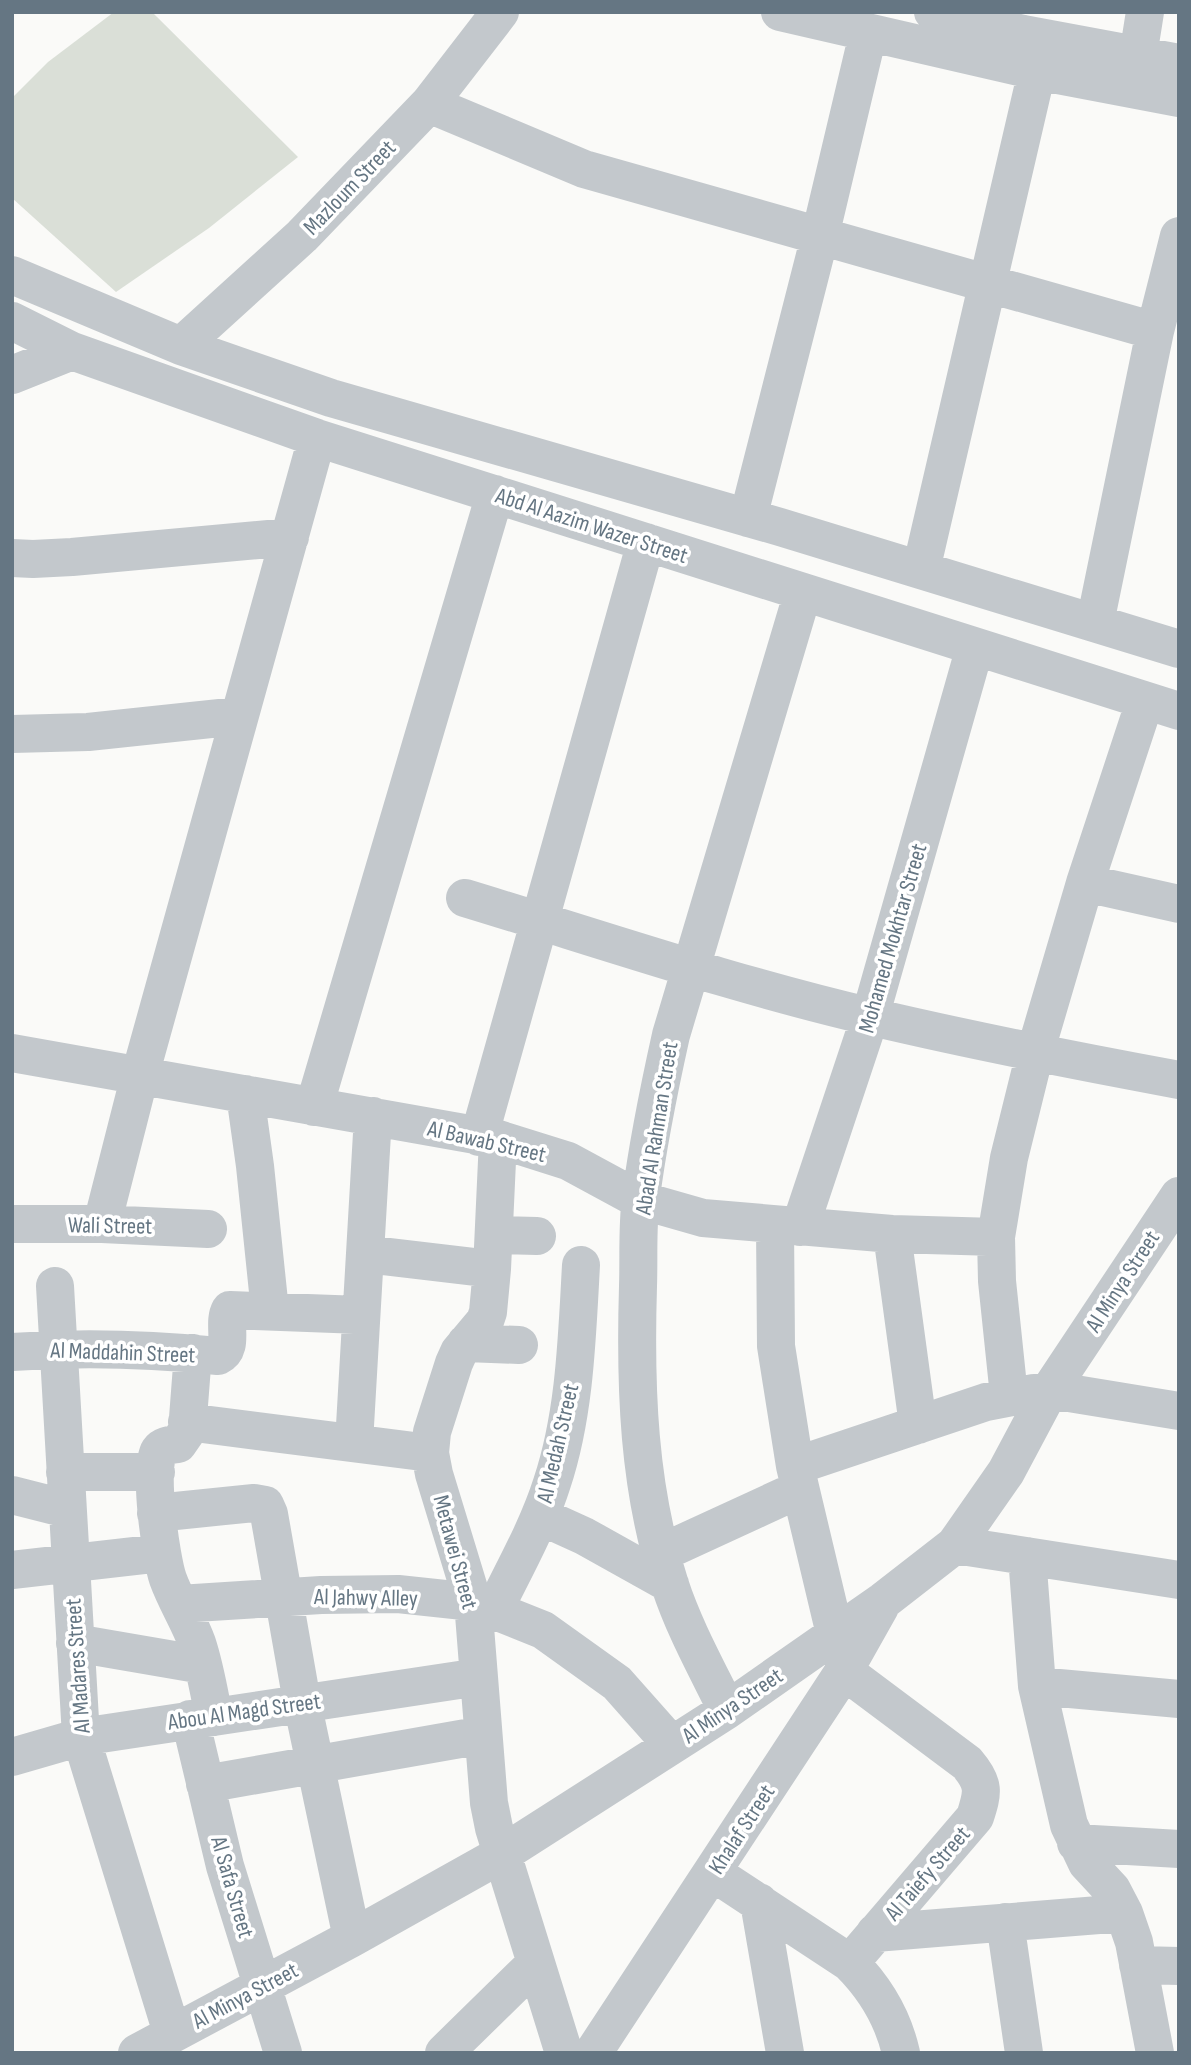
<svg xmlns="http://www.w3.org/2000/svg" width="1191" height="2065" font-family="'Sofia Sans Condensed',sans-serif">
	<rect width="100%" height="100%" fill="#fafaf8"/>
	<path fill="#dadfd7" d="M 114,12 L 152,12 L 298,157 L 209,228 L 116,292 L 12,198 L 12,98 L 48,62 Z"/>
	<g fill="none" stroke-linecap="round" stroke-linejoin="round">
		<path stroke="#c3c8cc" stroke-width="38" d="M 780,12 L 1037,71 L 1179,98
			M 933,12 L 1023,34 L 1179,63
			M 1138,56 L 1145,12
			M 429,104 L 584,169 L 1155,331
			M 12,275 L 181,346 L 331,398 L 780,527 L 1179,649
			M 12,321 L 72,351 L 317,438 L 1179,711
			M 181,346 L 302,236 L 429,104 L 500,12
			M 12,375 L 72,351
			M 748,518 L 820,236 L 868,34
			M 12,558 L 33,559 L 72,557 L 290,537
			M 921,570 L 1037,71
			M 1095,623 L 1155,331 L 1179,236
			M 12,734 L 88,732 L 239,716
			M 1085,883 L 1179,904
			M 465,898 C 600,939 735,985 872,1017 C 974,1041 1076,1061 1179,1080
			M 12,1053 L 498,1139 L 568,1161 L 640,1200 L 703,1218 L 892,1234 L 996,1237
			M 245,1094 L 255,1166 L 270,1311
			M 314,1107 L 495,494
			M 479,1137 L 646,542
			M 498,1139 L 492,1269 L 488,1312 L 485,1321 L 459,1352 L 454,1363 L 432,1432 L 430,1453 L 434,1474 L 473,1602 L 489,1803 L 494,1828 L 564,2053
			M 12,1224 L 102,1224 L 208,1229
			M 102,1224 L 140,1075 L 317,438
			M 775,1225 L 776,1346 L 795,1466 L 835,1634
			M 800,1227 L 870,1017 L 975,647
			M 892,1234 L 918,1425
			M 494,1235 L 537,1236
			M 365,1254 L 492,1269
			M 55,1286 L 81,1737 L 172,2033
			M 466,1343 L 519,1345
			M 12,1352 C 81,1347 149,1349 218,1356 C 235,1348 222,1324 230,1310 L 361,1315
			M 193,1353 L 187,1431 L 178,1444 C 171,1445 163,1445 159,1451 C 148,1468 161,1559 168,1579 C 176,1601 189,1621 197,1643 C 205,1667 209,1692 214,1717
			M 1009,1396 L 997,1281 L 996,1237 L 1009,1158 L 1035,1053 L 1085,883 L 1145,701
			M 187,1422 L 430,1453
			M 354,1443 L 373,1116
			M 795,1466 L 986,1402 L 1034,1393 L 1069,1393 L 1179,1411
			M 65,1472 L 156,1472
			M 12,1495 L 67,1509
			M 156,1513 L 254,1503 L 265,1505 L 269,1514 L 302,1702 L 352,1938
			M 540,1516 L 584,1536 L 670,1584
			M 955,1545 L 1179,1580
			M 661,1553 L 800,1489
			M 1027,1556 L 1037,1686 L 1069,1825 L 1087,1863 L 1112,1890 L 1124,1913 L 1134,1942 L 1155,2053
			M 12,1570 L 161,1553
			M 179,1604 L 321,1595 L 398,1594 L 473,1602 L 543,1630 L 617,1683 L 672,1745
			M 494,1610 C 515,1568 538,1527 552,1483 C 575,1414 577,1337 581,1265
			M 75,1643 L 203,1665
			M 844,1671 L 967,1763 C 985,1784 983,1792 975,1817 L 850,1963
			M 1037,1686 L 1179,1699
			M 727,1710 C 707,1669 684,1628 670,1585 C 638,1488 635,1387 638,1286 C 639,1257 637,1226 641,1197 C 648,1142 659,1089 671,1035 L 803,592
			M 190,1719 L 225,1866 L 283,2053
			M 12,1757 L 81,1737 L 479,1677
			M 205,1784 L 483,1735
			M 1076,1843 L 1179,1849
			M 712,1872 L 850,1963 C 875,1988 893,2018 901,2053
			M 759,1902 L 785,2053
			M 1005,1922 L 1024,2053
			M 875,1933 L 1124,1913
			M 1138,1965 L 1179,1966
			M 137,2053 L 352,1938 L 502,1854 L 727,1710 L 883,1601 L 955,1545 L 1006,1472 L 1048,1393 L 1179,1196
			M 444,2053 L 535,1964
			M 593,2053 L 844,1671 L 880,1607"/>
	</g>
	<g text-anchor="middle" stroke-width="7" stroke-linejoin="round" paint-order="stroke">
		<g font-size="23" fill="#657683" stroke="#fff">
			<text transform="translate(349 187) rotate(-46)" y="8">Mazloum Street</text>
			<text transform="translate(592 525) rotate(18)" y="8">Abd Al Aazim Wazer Street</text>
			<text transform="translate(892 938) rotate(-74)" y="8">Mohamed Mokhtar Street</text>
			<text transform="translate(656 1128) rotate(-81)" y="8">Abad Al Rahman Street</text>
			<text transform="translate(487 1141) rotate(13)" y="8">Al Bawab Street</text>
			<text transform="translate(110 1225) rotate(1)" y="8">Wali Street</text>
			<text transform="translate(1122 1281) rotate(-57)" y="8">Al Minya Street</text>
			<text transform="translate(123 1352) rotate(2)" y="8">Al Maddahin Street</text>
			<text transform="translate(557 1443) rotate(-77)" y="8">Al Medah Street</text>
			<text transform="translate(456 1552) rotate(75)" y="8">Metawei Street</text>
			<text transform="translate(366 1597) rotate(1)" y="8">Al Jahwy Alley</text>
			<text transform="translate(77 1666) rotate(-94)" y="8">Al Madares Street</text>
			<text transform="translate(732 1705) rotate(-34)" y="8">Al Minya Street</text>
			<text transform="translate(244 1711) rotate(-8)" y="8">Abou Al Magd Street</text>
			<text transform="translate(741 1829) rotate(-57)" y="8">Khalaf Street</text>
			<text transform="translate(927 1873) rotate(-49)" y="8">Al Taiefy Street</text>
			<text transform="translate(233 1887) rotate(74)" y="8">Al Safa Street</text>
			<text transform="translate(245 1995) rotate(-28)" y="8">Al Minya Street</text>
		</g>
	</g>
	<rect width="1191" height="2065" fill="none" stroke="#657683" stroke-width="28"/>
</svg>
